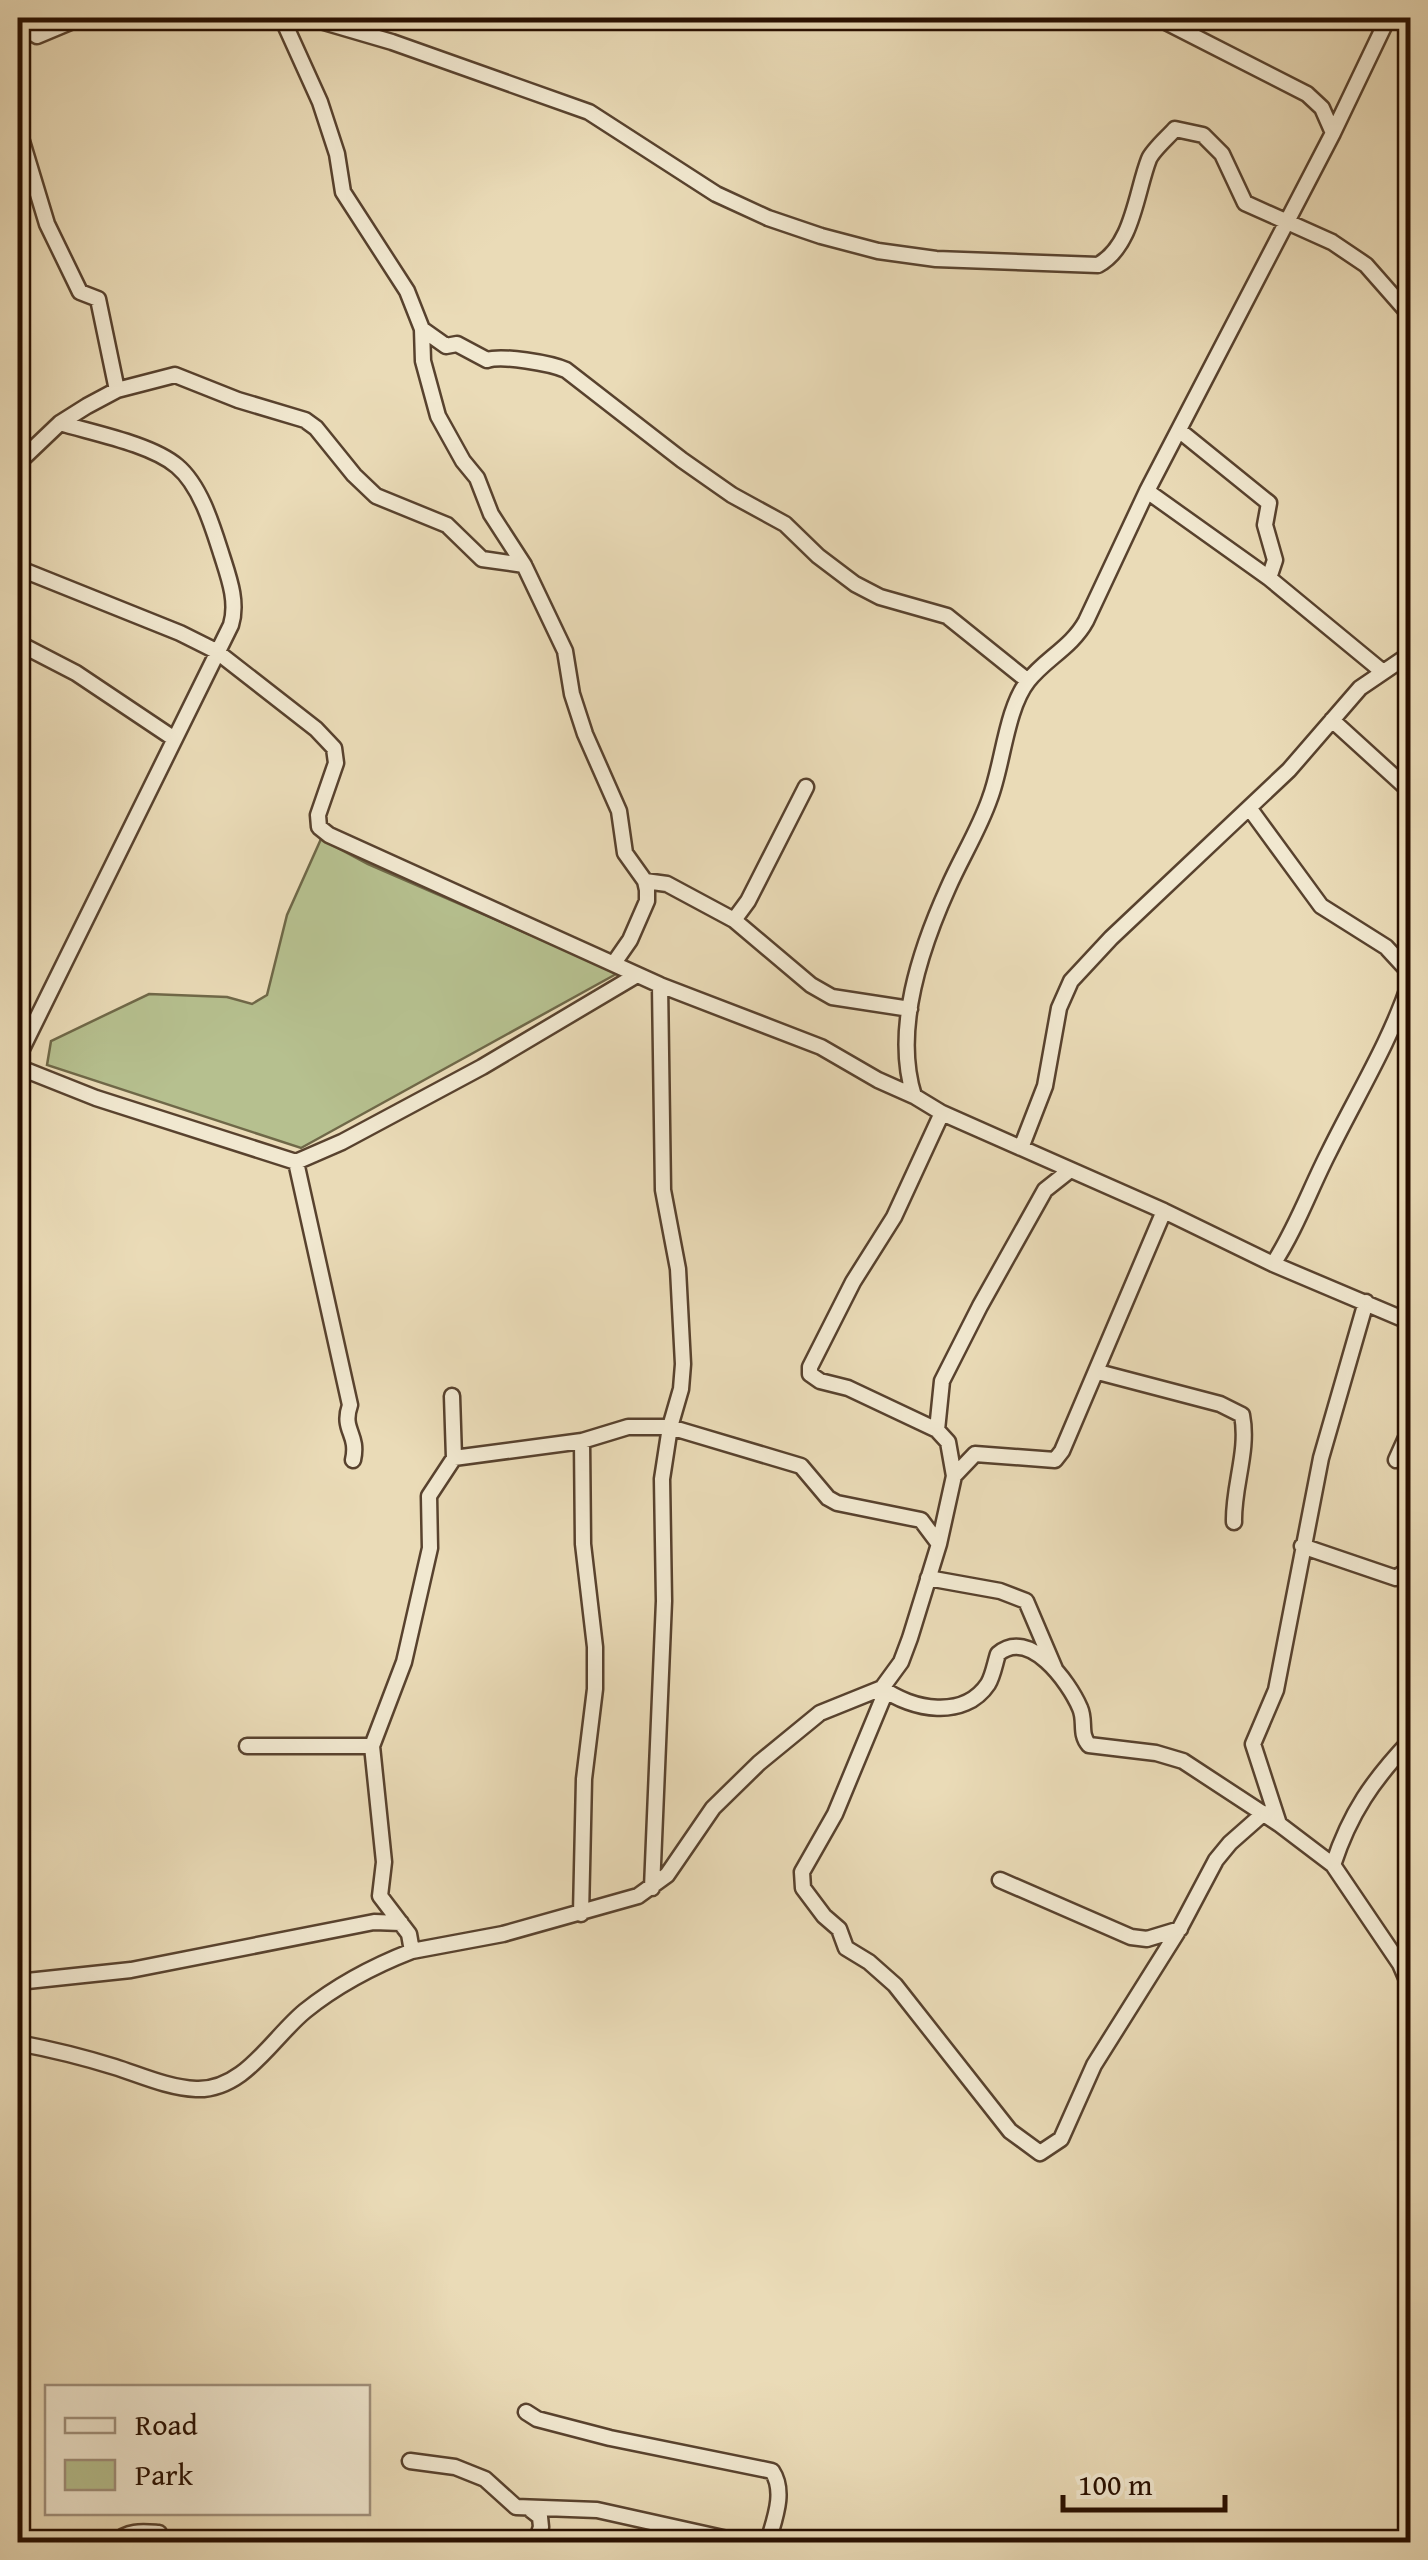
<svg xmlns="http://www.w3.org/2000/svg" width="1428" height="2560" font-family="'Gentium Book Plus',serif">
	<rect width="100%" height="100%" fill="#eadbb7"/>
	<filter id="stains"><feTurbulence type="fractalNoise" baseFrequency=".002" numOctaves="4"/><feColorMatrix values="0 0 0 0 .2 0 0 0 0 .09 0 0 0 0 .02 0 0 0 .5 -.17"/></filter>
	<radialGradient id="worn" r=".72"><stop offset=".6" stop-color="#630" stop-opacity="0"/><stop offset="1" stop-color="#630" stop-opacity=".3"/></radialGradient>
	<path fill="#b6c08f" stroke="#6f6848" stroke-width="2.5" d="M 321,839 L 368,864 L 618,973 L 301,1148 L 47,1065 L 51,1041 L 149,994 L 227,997 L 252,1004 L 267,995 L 287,915 Z"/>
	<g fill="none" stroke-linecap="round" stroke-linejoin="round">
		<defs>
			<path id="minor" d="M 23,18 L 28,30 L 37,36 L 80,18
				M 282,18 L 320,102 L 337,154 L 343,192 L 407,291 L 422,329 L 423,361 L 438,416 L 463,461 L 477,478 L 491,514 L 524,565 L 565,651 L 572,694 L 585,734 L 619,811 L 625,853 L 645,881 L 647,890 L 647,901 L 630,940 L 614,963
				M 310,18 L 392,42 L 589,112 L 716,194 L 768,218 L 821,236 L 878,251 L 936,259 L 1098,265 C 1133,246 1136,192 1149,159 C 1153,150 1167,138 1175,129 L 1203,135 L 1222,154 L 1245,203 L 1332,242 L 1366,265 L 1410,315
				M 1158,18 L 1307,94 L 1322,108 L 1333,133
				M 1388,18 L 1333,133 L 1147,491 L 1086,621 C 1072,647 1045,659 1028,681 C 1006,709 1003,764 990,798 C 979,830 961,858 948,888 C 920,950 893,1030 914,1096 L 942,1113 L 1164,1211 L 1273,1264 L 1410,1322
				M 18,128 L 47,224 L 80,292 L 98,299 L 117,390
				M 422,329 L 446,346 L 457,344 L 487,360 C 502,355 550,363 566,370 L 682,460 L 732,495 L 785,524 L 818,556 L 855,584 L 880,597 L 947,616 L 1028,681
				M 1180,431 L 1269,503 L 1265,525 L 1275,560 L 1269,578
				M 18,463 L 60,423 L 87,406 L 117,390 L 175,375 L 238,400 L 305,420 L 316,428 L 354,475 L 376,496 L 447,525 L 482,559 L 524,565
				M 1147,491 L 1269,578 L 1383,672
				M 18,568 L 180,633 L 216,651 L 316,729 L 334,748 L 336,763 L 318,815 L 319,827 L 329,835 L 660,985 L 821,1047 L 878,1080 L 914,1096
				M 18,643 L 76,673 L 173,738
				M 1332,720 L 1410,791
				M 1250,809 L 1321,906 L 1386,947 L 1410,973
				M 645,881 L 667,884 L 734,920 L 811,985 L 832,997 L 910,1009
				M 734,920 L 748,901 L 806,787
				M 18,1057 L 231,625 C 238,602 229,578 222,556 C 213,528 201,486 177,466 C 151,444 93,433 60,423
				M 18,1067 L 96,1098 L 296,1162 L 342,1142 L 482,1067 L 637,975
				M 942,1113 L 894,1217 L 853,1282 L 810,1367 L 810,1374 L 820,1381 L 848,1388 L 937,1430 L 948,1442 L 954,1476
				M 1021,1148 L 1045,1086 L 1059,1008 L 1071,981 L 1111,938 L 1289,770 L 1360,688 L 1410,654
				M 296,1162 L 350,1405 C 341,1431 359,1433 353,1460
				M 1273,1264 C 1296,1229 1310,1189 1329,1152 C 1357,1095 1390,1042 1410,982
				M 1098,1372 L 1220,1404 L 1242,1415 C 1249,1451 1233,1486 1234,1522
				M 937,1430 L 942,1381 L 980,1306 L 1045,1190 L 1069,1171
				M 454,1458 L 582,1441 L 628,1427 L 670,1427 L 801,1466 L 828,1498 L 837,1503 L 921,1520 L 939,1544
				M 1396,1460 L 1410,1429
				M 1302,1546 L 1396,1578 L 1410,1568
				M 928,1578 L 1000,1591 L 1026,1601 L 1055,1669
				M 882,1688 C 912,1710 964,1720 988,1684 C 993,1676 995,1663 998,1654 C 1029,1627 1069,1682 1080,1708 C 1086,1721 1079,1734 1089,1745 L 1156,1753 L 1183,1761 L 1279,1824 L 1333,1865
				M 886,1691 L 835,1814 L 802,1872 L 803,1888 L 824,1916 L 839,1929 L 846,1948 L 869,1962 L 895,1985 L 1010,2131 L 1040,2153 L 1061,2139 L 1094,2065 L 1180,1928 L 1216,1860 L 1230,1843 L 1264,1813
				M 1410,1741 C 1373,1780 1350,1813 1333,1865 L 1400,1964 L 1410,1987
				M 247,1746 L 372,1746
				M 1279,1824 L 1253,1744 L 1276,1690 L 1321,1458 L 1366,1302
				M 1000,1880 L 1131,1937 L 1147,1939 L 1180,1929
				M 652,1888 L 664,1601 L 662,1479 L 670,1427 L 681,1389 L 683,1364 L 678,1269 L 663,1190 L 660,985
				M 581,1914 L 584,1779 L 595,1689 L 595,1647 L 583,1544 L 582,1441
				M 412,1951 L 409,1934 L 380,1896 L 384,1862 L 372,1746 L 404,1662 L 430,1548 L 429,1496 L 454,1458 L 452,1396
				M 18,1982 L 131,1970 L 374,1922 L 401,1923
				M 18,2043 C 50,2049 83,2057 115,2067 C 140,2075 169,2088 196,2089 C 244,2091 272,2038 305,2011 C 336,1986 376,1965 412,1951 L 503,1934 L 638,1896 L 667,1875 L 713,1808 L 759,1763 L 820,1713 L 882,1688 L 901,1662 L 910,1638 L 939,1544 L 954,1476 L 975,1454 L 1055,1460 L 1062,1451 L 1164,1211
				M 526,2412 L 537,2419 L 610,2438 L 772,2471 C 786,2492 774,2520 768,2542
				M 410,2461 L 455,2467 L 485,2479 L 516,2507 L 597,2510 L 741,2542
				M 531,2510 L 540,2517 L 541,2527 L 536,2542
				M 116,2542 C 128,2530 143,2532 159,2533"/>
		</defs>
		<use href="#minor" stroke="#58422e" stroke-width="19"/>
		<use href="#minor" stroke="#f1e8d0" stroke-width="14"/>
	</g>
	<rect width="1428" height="2560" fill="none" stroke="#eadbb7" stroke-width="60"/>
	<rect x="20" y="20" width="1388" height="2520" fill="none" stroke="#280f00" stroke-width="5"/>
	<rect x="30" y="30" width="1368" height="2500" fill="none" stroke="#280f00" stroke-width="2.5"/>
	<rect x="45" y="2385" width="325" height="130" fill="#f1e8d0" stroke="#a1917d" stroke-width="2.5"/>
	<rect x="65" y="2418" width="50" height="15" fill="#f1e8d0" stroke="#a1917d" stroke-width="2.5"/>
	<text x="135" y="2435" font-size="30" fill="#280f00">Road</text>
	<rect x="65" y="2460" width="50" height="30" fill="#b6c08f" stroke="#a1917d" stroke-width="2.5"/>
	<text x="135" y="2485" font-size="30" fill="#280f00">Park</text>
	<path d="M1063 2495v15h162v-15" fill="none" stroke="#280f00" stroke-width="5"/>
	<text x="1078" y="2495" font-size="30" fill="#280f00" stroke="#f1e8d0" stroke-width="8" paint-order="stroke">100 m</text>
	<rect width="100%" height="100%" filter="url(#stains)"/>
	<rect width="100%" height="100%" fill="url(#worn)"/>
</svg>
